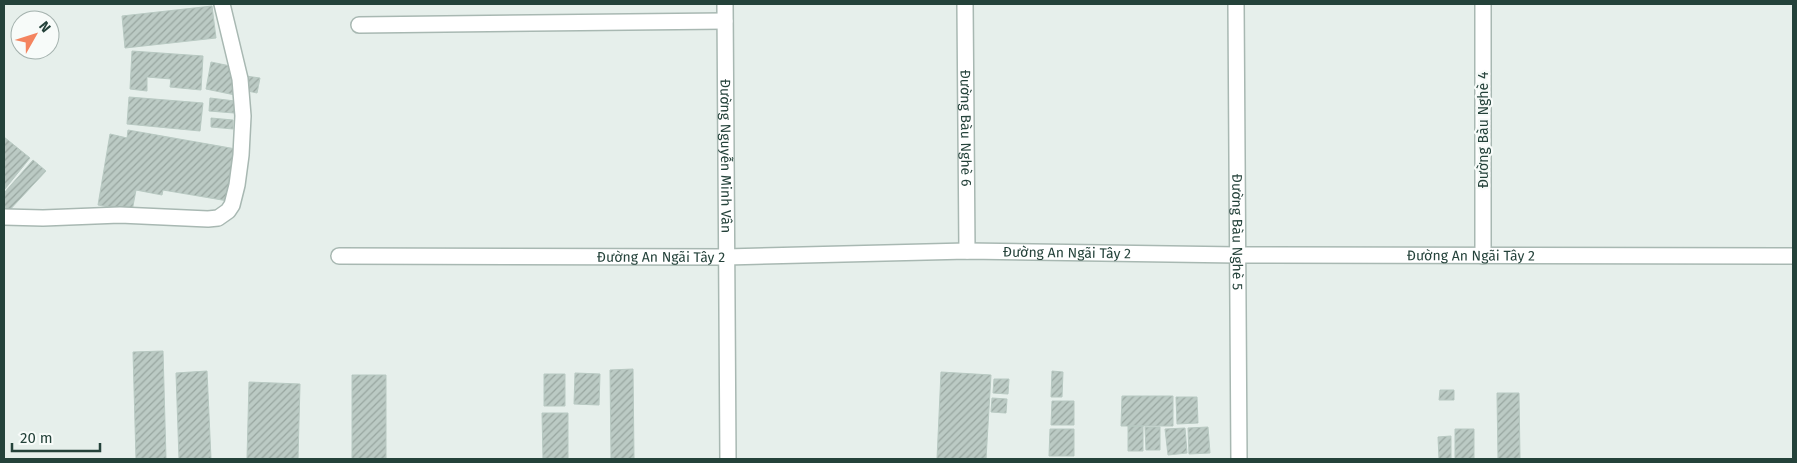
<svg xmlns="http://www.w3.org/2000/svg" width="1797" height="463" font-family="'Fira Sans',sans-serif">
	<defs>
		<pattern id="building-hatch" width="6" height="6" patternUnits="userSpaceOnUse" patternTransform="scale(1.25)"><rect width="6" height="6" fill="#bbcac4"/><path d="M-1 1l2-2M0 6l6-6M5 7l2-2" fill="none" stroke="#98a6a0"/></pattern>
	</defs>
	<rect width="100%" height="100%" fill="#e6efeb"/>
	<path fill="url(#building-hatch)" stroke="#b8c9c2" d="M 212,6 L 216,38 L 125,48 L 122,16 Z
		M 132,51 L 203,56 L 201,90 L 170,87 L 171,79 L 147,77 L 147,91 L 130,89 Z
		M 211,62 L 240,68 L 235,95 L 206,89 Z
		M 246,76 L 260,78 L 257,93 L 243,90 Z
		M 129,97 L 203,103 L 200,131 L 127,124 Z
		M 210,98 L 235,101 L 234,113 L 209,111 Z
		M 211,118 L 233,120 L 233,129 L 211,127 Z
		M 128,130 L 236,149 L 228,201 L 163,190 L 162,195 L 136,190 L 132,211 L 98,205 L 110,134 L 127,138 Z
		M 4,137 L 30,158 L 4,190 Z
		M 33,160 L 46,171 L 6,214 L 4,212 L 4,193 Z
		M 163,351 L 166,459 L 136,459 L 133,352 Z
		M 633,369 L 634,459 L 611,459 L 610,370 Z
		M 207,371 L 211,459 L 179,459 L 176,373 Z
		M 1052,371 L 1063,372 L 1062,397 L 1051,397 Z
		M 941,372 L 991,375 L 986,459 L 937,459 Z
		M 575,373 L 600,374 L 599,405 L 574,404 Z
		M 544,374 L 565,374 L 565,406 L 544,406 Z
		M 352,375 L 386,375 L 386,459 L 352,459 Z
		M 994,379 L 1009,379 L 1008,394 L 993,393 Z
		M 249,382 L 300,384 L 298,459 L 247,459 Z
		M 1440,390 L 1454,390 L 1454,400 L 1439,400 Z
		M 1497,393 L 1519,393 L 1520,459 L 1498,459 Z
		M 1122,396 L 1173,396 L 1173,426 L 1121,426 Z
		M 1176,397 L 1197,397 L 1198,423 L 1177,424 Z
		M 992,398 L 1007,399 L 1006,413 L 991,412 Z
		M 1052,401 L 1074,401 L 1074,425 L 1051,425 Z
		M 542,413 L 568,413 L 568,459 L 543,459 Z
		M 1128,426 L 1143,426 L 1143,451 L 1128,451 Z
		M 1145,427 L 1160,427 L 1160,450 L 1146,450 Z
		M 1208,427 L 1210,453 L 1189,454 L 1188,428 Z
		M 1185,428 L 1187,453 L 1168,455 L 1165,429 Z
		M 1050,429 L 1074,429 L 1074,456 L 1049,456 Z
		M 1455,429 L 1474,429 L 1474,459 L 1455,459 Z
		M 1451,436 L 1451,459 L 1439,459 L 1438,437 Z"/>
	<g fill="none" stroke-linecap="round" stroke-linejoin="round">
		<defs>
			<g id="minor">
				<path id="s1" d="M 725,4 L 728,459"/>
				<path id="s2" d="M 965,4 L 967,251"/>
				<path id="s3" d="M 1236,4 L 1239,459"/>
				<path d="M 359,25 L 725,21"/>
				<path d="M 4,217 L 43,218 L 120,215 L 208,219 L 218,218 L 228,211 L 232,205 L 237,185 L 241,155 L 243,116 L 240,79 L 222,4"/>
				<path id="s4" d="M 339,256 L 726,257 L 967,251 L 1238,255 L 1793,256"/>
				<path d="M 1483,256 L 1483,4"/>
			</g>
		</defs>
		<use href="#minor" stroke="#a8b8b2" stroke-width="18"/>
		<use href="#minor" stroke="#fff" stroke-width="15"/>
	</g>
	<g text-anchor="middle" stroke-width="4.5" stroke-linejoin="round" paint-order="stroke">
		<g font-size="14" fill="#24423a" stroke="#f7fbf9">
			<text dy="5" stroke="none"><textPath href="#s2" startOffset="124">Đường Bàu Nghè 6</textPath></text>
			<text transform="translate(1483 130) rotate(-90)" y="5">Đường Bàu Nghè 4</text>
			<text dy="5" stroke="none"><textPath href="#s1" startOffset="152">Đường Nguyễn Minh Vân</textPath></text>
			<text dy="5" stroke="none"><textPath href="#s3" startOffset="228">Đường Bàu Nghè 5</textPath></text>
			<text dy="5" stroke="none"><textPath href="#s4" startOffset="728">Đường An Ngãi Tây 2</textPath></text>
			<text dy="5" stroke="none"><textPath href="#s4" startOffset="1132">Đường An Ngãi Tây 2</textPath></text>
			<text dy="5" stroke="none"><textPath href="#s4" startOffset="322">Đường An Ngãi Tây 2</textPath></text>
		</g>
	</g>
	<rect width="1797" height="463" fill="none" stroke="#24423a" stroke-width="10"/>
	<g transform="translate(35 35) rotate(51)"><circle r="24" fill="#f7fbf9" stroke="#a3b1ad"/>
	<path d="M0-4L9 19L0 12L-9 19Z" fill="#f4845f"/>
	<text y="-8" font-size="14" font-weight="bold" text-anchor="middle" fill="#24423a">N</text>
	</g>
	<path d="M12 443v8h88v-8" fill="none" stroke="#24423a" stroke-width="2.5"/>
	<text x="20" y="443" font-size="15" fill="#24423a" stroke="#f7fbf9" stroke-width="4" paint-order="stroke">20 m</text>
</svg>
